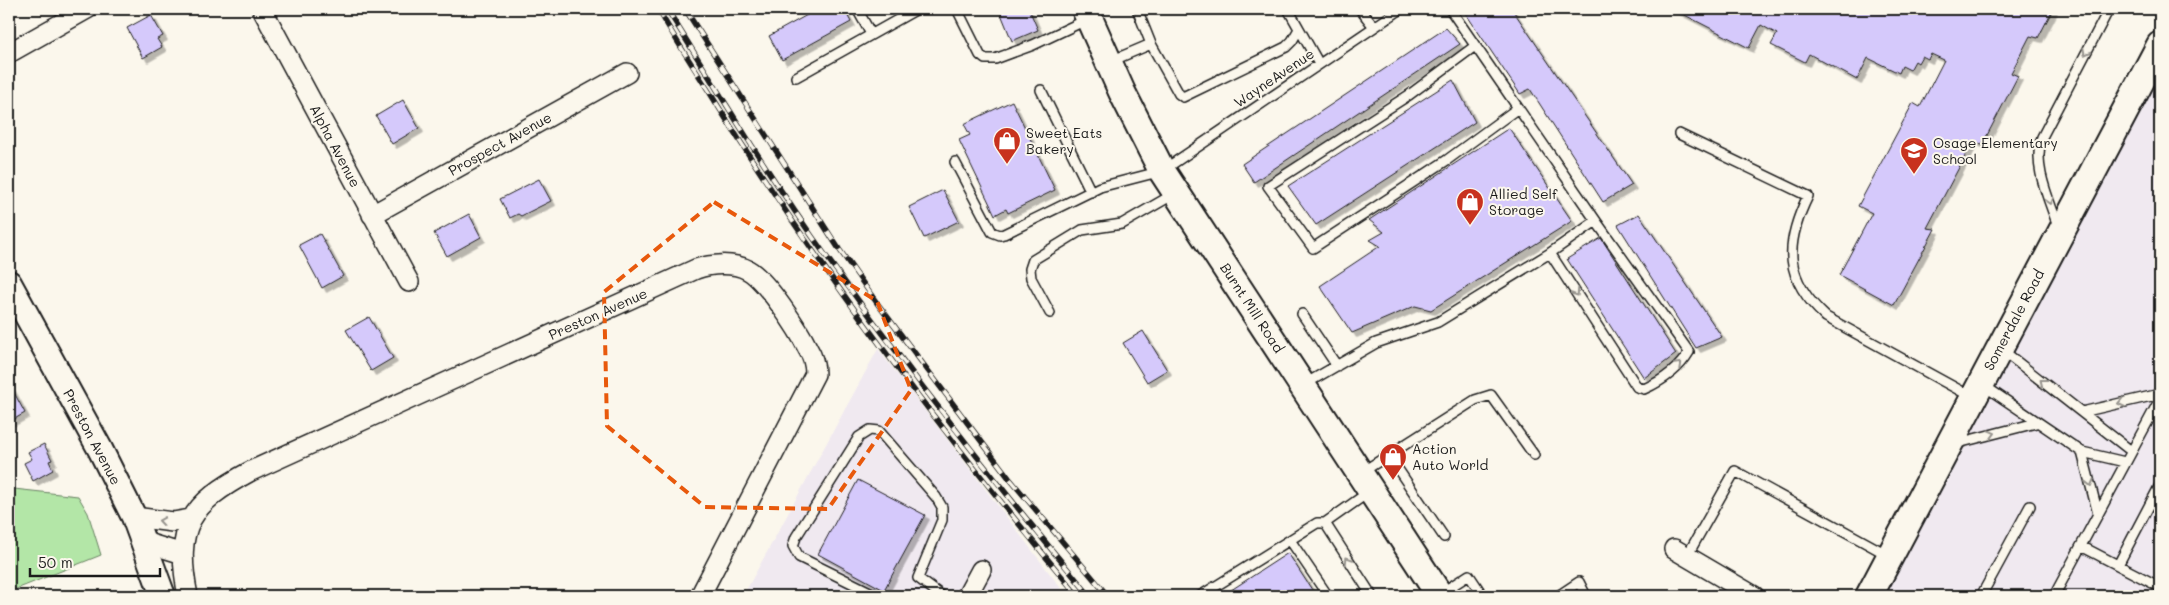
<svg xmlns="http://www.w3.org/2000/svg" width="2169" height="605" font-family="Mali,sans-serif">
	<defs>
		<filter id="shadow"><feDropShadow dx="4.5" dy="4.5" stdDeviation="0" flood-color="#0004"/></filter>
	</defs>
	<rect width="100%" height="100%" fill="#fbf7ec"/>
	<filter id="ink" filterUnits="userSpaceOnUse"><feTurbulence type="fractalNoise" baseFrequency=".02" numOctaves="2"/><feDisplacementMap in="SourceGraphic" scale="10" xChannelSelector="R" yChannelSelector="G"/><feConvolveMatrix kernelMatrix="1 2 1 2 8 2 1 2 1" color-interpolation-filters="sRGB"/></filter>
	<g filter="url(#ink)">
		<path fill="#f0e9f0" d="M 2160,45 L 2160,596 L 1869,596 Z
			M 878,349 L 1067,596 L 743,596 Z"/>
		<path fill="#b3e6a7" stroke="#688162" d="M 9,480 L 14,489 L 78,496 L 88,513 L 101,555 L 9,592 Z"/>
		<path fill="#d5c9fb" stroke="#1c1c1c" filter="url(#shadow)" d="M 818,9 L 844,9 L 851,22 L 782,60 L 769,36 Z
			M 999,9 L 1029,9 L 1038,30 L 1012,41 Z
			M 1474,9 L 1512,9 L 1632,185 L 1603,202 L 1530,89 L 1520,94 L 1466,14 Z
			M 1673,9 L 2053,9 L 2038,38 L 2030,36 L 2011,73 L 2018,76 L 1982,145 L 1973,141 L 1927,228 L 1935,229 L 1894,305 L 1839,275 L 1872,213 L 1858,206 L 1913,103 L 1920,107 L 1944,60 L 1931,54 L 1928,59 L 1922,56 L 1918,63 L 1915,61 L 1910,70 L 1902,66 L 1899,73 L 1868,58 L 1857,80 L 1809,54 L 1805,62 L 1771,45 L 1777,34 L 1761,25 L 1749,48 Z
			M 151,15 L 163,36 L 157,39 L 162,47 L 143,58 L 127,28 Z
			M 1446,28 L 1460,44 L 1254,182 L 1242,164 Z
			M 1453,80 L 1475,122 L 1316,225 L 1288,186 Z
			M 403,100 L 419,128 L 392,144 L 376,116 Z
			M 1012,101 L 1055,190 L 1008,213 L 1006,209 L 995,215 L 959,140 L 970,135 L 964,124 Z
			M 1509,128 L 1572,221 L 1431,310 L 1415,306 L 1352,333 L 1320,286 L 1380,246 L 1370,240 L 1384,232 L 1369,220 Z
			M 539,179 L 551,201 L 521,216 L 518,214 L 510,218 L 500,199 Z
			M 943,190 L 959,221 L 924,238 L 909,207 Z
			M 469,214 L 481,237 L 447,256 L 434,233 Z
			M 1639,214 L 1722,337 L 1696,348 L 1618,225 Z
			M 320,234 L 343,276 L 322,288 L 299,245 Z
			M 1601,238 L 1676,354 L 1644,378 L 1567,259 Z
			M 369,317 L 393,358 L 371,371 L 346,330 Z
			M 1143,331 L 1167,370 L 1147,382 L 1123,343 Z
			M 11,387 L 25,413 L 9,422 L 9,388 Z
			M 44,444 L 52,460 L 49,461 L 53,470 L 33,481 L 24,463 L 32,459 L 28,452 Z
			M 858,480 L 925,515 L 884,590 L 818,554 Z
			M 1288,553 L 1316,596 L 1222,596 Z"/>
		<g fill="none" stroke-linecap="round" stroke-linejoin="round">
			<defs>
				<path id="service" d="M 857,9 L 871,34
					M 957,9 L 980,55 L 985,59 L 995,59 L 1033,45 L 1088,19
					M 1137,9 L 1151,44
					M 1288,9 L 1319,64
					M 1360,9 L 1374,27
					M 1475,46 L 1409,95 L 1268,186 L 1313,248 L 1447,160 L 1518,108
					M 1111,61 L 1151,44 L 1179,94 L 1183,97 L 1286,47 L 1292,41 L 1299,29
					M 796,77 L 917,9
					M 1041,90 L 1091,192
					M 1679,134 L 1808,196 C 1784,245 1784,279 1826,317 L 1972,397
					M 955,162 L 992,232 L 1000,235 L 1004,234 L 1100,187 L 1162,171 L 1401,9
					M 2058,226 C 2049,199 2032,165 2042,137 L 2109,9
					M 1550,253 L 1637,387 L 1644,389 C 1662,381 1679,369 1689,352 L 1596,221
					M 1050,313 L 1031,278 L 1030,269 L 1033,260 L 1082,230 L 1122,224 L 1174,194
					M 1302,314 L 1337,366
					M 2002,350 L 2131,451
					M 1305,384 L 1376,343 L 1438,322 L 1550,253 L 1596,221 L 1450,9
					M 1983,385 L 2082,452 L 2125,462
					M 2082,412 L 2160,394
					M 1954,444 L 2036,423
					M 2082,452 L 2098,514
					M 1389,456 L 1444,537
					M 1362,472 L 1475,400 L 1491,395 L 1534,455
					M 1325,523 L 1372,596
					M 1290,540 L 1328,596
					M 2081,546 L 2160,587
					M 1687,556 L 1735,471 L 1888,555
					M 2118,565 L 2160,485
					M 1441,593 L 1469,575 L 1483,596
					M 878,596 L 799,557 L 793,546 L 796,537 L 859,437 L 870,430 L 879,431 L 936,497 L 942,507 L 942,520 L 918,578 L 942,596
					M 1200,596 L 1317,523 L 1325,523 L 1369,492
					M 1558,596 L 1579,582 L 1586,596
					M 1981,596 L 2030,506
					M 2054,596 L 2160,399"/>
				<path id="minor" d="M 262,9 L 409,282
					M 9,53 L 87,9
					M 372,215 L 627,73
					M 134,517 L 173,522 L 190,519
					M 144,542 L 183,554
					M 1674,549 L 1754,596
					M 188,596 C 174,526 190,504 251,471 L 696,269 C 711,264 733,262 748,270 C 766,280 799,330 808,349 C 813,357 815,365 815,374 L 700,596
					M 967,596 L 981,570"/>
				<path id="tertiary" d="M 9,283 L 100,449 L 134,517 L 163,596"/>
				<path id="secondary" d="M 1085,9 L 1122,92 L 1162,171 L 1440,596
					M 1869,596 L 2160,45"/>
			</defs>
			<use href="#service" stroke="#1c1c1c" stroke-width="12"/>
			<use href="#minor" stroke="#1c1c1c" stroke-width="22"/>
			<use href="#tertiary" stroke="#1c1c1c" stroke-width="28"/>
			<use href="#secondary" stroke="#1c1c1c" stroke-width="30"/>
			<use href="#service" stroke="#fbf7ec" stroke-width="9"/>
			<use href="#minor" stroke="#fbf7ec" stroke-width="19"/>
			<use href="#tertiary" stroke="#fbf7ec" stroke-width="24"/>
			<use href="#secondary" stroke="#fbf7ec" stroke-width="26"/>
			<defs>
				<path id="rail" d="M 658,9 C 674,37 692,65 710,93 C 818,270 945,436 1078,596
					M 667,9 C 719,92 769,177 826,256 C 910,373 998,486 1090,596
					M 685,9 L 839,249 L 877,303 L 1009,478 L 1108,596"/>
			</defs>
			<use href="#rail" stroke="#1c1c1c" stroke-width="5.5"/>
			<use href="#rail" stroke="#fbf7ec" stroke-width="4" stroke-dasharray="11" stroke-linecap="butt"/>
		</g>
		<defs><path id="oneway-chevron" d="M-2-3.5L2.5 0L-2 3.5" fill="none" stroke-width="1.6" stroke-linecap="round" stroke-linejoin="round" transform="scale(1.25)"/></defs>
		<g stroke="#97948e">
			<use href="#oneway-chevron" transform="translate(2086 52) rotate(118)"/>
			<use href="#oneway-chevron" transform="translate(2050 201) rotate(73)"/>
			<use href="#oneway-chevron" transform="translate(1576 293) rotate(57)"/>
			<use href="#oneway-chevron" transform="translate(1679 365) rotate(-45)"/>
			<use href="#oneway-chevron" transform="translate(2043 382) rotate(-142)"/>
			<use href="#oneway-chevron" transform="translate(2121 403) rotate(167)"/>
			<use href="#oneway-chevron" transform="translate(1992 434) rotate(-15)"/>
			<use href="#oneway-chevron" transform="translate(2090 483) rotate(76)"/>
			<use href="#oneway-chevron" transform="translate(162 521) rotate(-172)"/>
			<use href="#oneway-chevron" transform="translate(1348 560) rotate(-123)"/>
		</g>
	</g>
	<path fill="none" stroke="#e8590c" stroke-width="4" stroke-dasharray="10 6" stroke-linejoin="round" d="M 714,202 L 877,301 L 911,390 L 828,509 L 705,507 L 607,426 L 604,292 Z"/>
	<defs>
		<symbol id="shop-pin" viewBox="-11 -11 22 30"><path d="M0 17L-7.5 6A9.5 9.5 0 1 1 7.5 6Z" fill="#c8321e" stroke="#fbf7ec"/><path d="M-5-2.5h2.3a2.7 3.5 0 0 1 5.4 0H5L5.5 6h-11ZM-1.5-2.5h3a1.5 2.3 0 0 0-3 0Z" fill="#fff"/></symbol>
		<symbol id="school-pin" viewBox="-11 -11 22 30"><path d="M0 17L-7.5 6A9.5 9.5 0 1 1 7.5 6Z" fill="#c8321e" stroke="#fbf7ec"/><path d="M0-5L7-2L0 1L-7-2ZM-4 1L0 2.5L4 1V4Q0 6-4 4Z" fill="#fff"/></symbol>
	</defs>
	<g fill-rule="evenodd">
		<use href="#shop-pin" x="991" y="125" width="32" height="43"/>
		<use href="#school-pin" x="1898" y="135" width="32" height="43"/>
		<use href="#shop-pin" x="1454" y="186" width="32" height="43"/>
		<use href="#shop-pin" x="1377" y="441" width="32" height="43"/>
	</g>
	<g text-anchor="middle" stroke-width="4" stroke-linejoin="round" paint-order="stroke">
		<g font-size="14" fill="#1c1c1c" stroke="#fbf7ec">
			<text transform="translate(1274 78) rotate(-34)" y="5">WayneAvenue</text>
			<text transform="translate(500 144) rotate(-29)" y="5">Prospect Avenue</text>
			<text transform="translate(335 146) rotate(62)" y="5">Alpha Avenue</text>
			<text transform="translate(1252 308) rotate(57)" y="5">Burnt Mill Road</text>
			<text transform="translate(598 314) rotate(-24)" y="5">Preston Avenue</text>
			<text transform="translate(2014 320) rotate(-62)" y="5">Somerdale Road</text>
			<text transform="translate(92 437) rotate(62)" y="5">Preston Avenue</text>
		</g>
		<g font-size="14" fill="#1c1c1c" stroke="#fbf7ec" text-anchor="start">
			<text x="1026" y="138">Sweet Eats<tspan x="1026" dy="16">Bakery</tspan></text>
			<text x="1933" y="148">Osage Elementary<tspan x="1933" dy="16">School</tspan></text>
			<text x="1489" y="199">Allied Self<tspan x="1489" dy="16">Storage</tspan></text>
			<text x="1412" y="454">Action<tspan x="1412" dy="16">Auto World</tspan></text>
		</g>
	</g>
	<rect width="2169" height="605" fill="none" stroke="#fbf7ec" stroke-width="30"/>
	<rect x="15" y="15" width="2139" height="575" fill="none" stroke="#1c1c1c" stroke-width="2" filter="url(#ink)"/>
	<path d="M30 568v8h130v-8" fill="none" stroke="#1c1c1c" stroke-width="2.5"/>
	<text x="38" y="568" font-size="15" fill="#1c1c1c" stroke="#fbf7ec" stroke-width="4" paint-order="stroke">50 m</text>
</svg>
